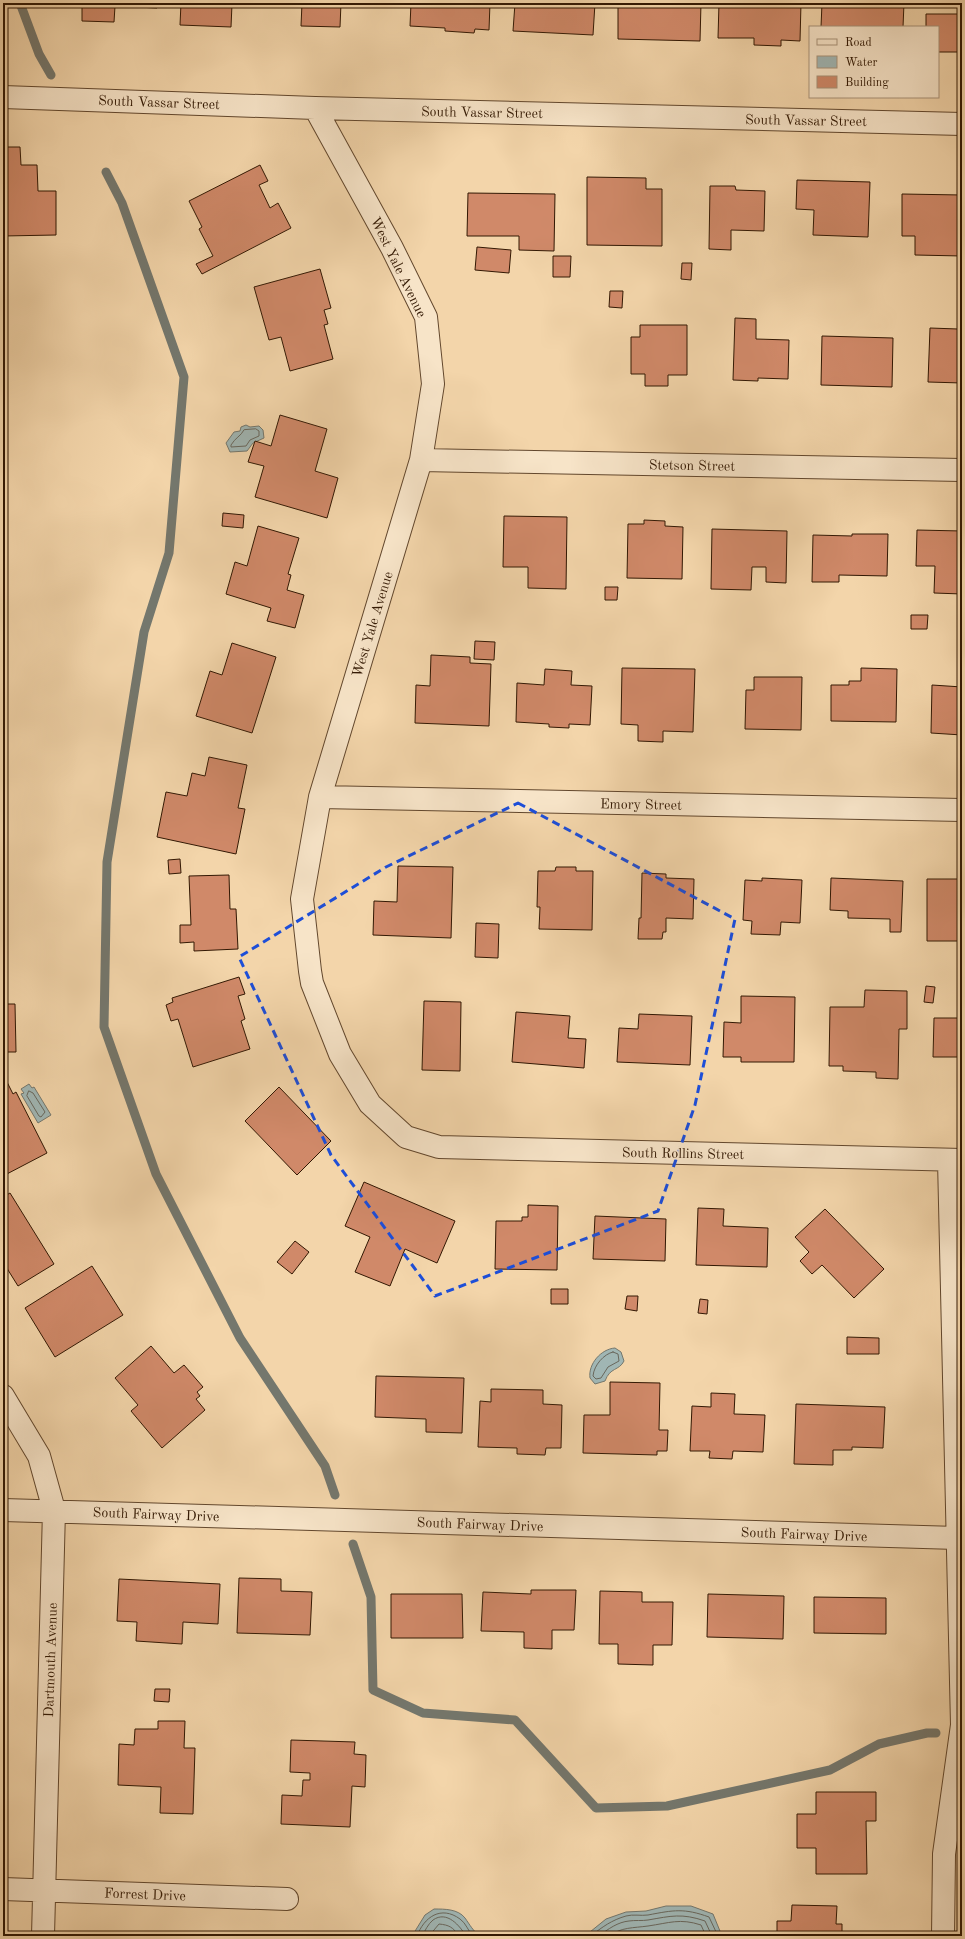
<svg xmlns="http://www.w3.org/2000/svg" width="965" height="1939" font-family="'Old Standard TT',serif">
	<rect width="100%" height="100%" fill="#f3d5aa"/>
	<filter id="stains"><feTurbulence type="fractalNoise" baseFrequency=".005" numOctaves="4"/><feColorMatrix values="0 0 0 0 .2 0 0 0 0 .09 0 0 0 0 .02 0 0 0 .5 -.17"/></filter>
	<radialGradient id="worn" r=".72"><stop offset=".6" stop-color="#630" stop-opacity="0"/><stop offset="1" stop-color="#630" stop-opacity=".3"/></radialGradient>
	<path fill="#a0b6b4" stroke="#74776d" d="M 246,425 L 250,427 L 259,426 L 263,430 L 264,438 L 253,443 L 247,451 L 230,452 L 226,443 L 234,432 L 240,431 L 241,427 Z
		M 29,1084 L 32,1088 L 34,1087 L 51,1115 L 38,1123 L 21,1094 L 24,1093 L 21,1089 Z
		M 615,1348 L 621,1352 L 624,1361 C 619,1371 610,1367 605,1381 L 595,1384 L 590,1378 C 588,1364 601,1349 615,1348 Z
		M 666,1906 L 691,1906 L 713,1914 L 722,1936 L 585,1936 L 606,1919 L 626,1912 L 646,1911 Z
		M 434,1909 C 445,1909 458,1909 465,1918 C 470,1925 473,1931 480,1936 L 412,1936 L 425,1915 Z"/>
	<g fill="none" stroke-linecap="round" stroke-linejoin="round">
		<path stroke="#69675c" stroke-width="1" d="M 256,429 L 259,431 L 259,436 L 250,440 L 246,446 L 231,447 L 231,445 C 235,438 241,436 244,430 Z
			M 29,1091 L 33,1093 L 45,1112 L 41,1117 L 39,1116 L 27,1096 Z
			M 613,1352 L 618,1354 L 619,1361 L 608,1367 L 601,1378 L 596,1379 L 593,1376 C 594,1365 604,1354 613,1352 Z
			M 417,1936 C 424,1917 441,1905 460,1919 C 466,1923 468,1931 473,1936
			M 422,1936 C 425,1931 428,1924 433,1920 C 447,1910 460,1926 466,1936
			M 429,1936 L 439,1924 C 449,1925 453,1927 459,1936
			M 591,1936 C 602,1927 612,1920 626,1916 C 633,1914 641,1916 648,1915 C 674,1910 684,1908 709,1917 L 718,1936
			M 599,1936 C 608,1929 618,1922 629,1921 C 635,1920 642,1921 648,1920 C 671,1916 682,1913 705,1921 L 712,1936
			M 609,1936 C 621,1927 634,1928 648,1926 C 669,1923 680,1918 701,1925 L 706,1936"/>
		<path stroke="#74776d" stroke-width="9" d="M 20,3 L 39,54 L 51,75
			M 106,172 L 122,203 L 184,377 L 169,553 L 144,632 L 107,862 L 104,1027 L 156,1174 L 240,1338 L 325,1466 L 335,1495
			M 353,1544 L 371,1597 L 373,1690 L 423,1713 L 515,1720 L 596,1808 L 667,1806 L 830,1770 L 879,1744 L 927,1733 L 936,1733"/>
	</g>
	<path fill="#d08969" stroke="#321803" d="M 82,3 L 157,3 L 157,8 L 115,6 L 114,22 L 82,21 Z
		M 181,3 L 261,3 L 261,5 L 232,4 L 231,27 L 180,25 Z
		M 302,3 L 341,3 L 340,27 L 301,26 Z
		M 411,3 L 490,3 L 489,30 L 475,29 L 474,33 L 445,31 L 445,28 L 410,26 Z
		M 515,3 L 595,3 L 593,35 L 513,31 Z
		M 618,3 L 701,3 L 700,41 L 618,39 Z
		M 719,3 L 801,3 L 800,41 L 781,40 L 781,46 L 754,45 L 754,38 L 718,38 Z
		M 822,3 L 904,3 L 903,27 L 821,27 Z
		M 926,14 L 962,14 L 962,52 L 938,52 L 938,27 L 926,27 Z
		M 3,147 L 20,147 L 21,165 L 37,165 L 38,191 L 56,191 L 56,235 L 3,236 Z
		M 260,165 L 268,181 L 259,185 L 270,208 L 278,203 L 291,228 L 202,274 L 196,264 L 213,256 L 199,229 L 202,227 L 189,201 Z
		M 587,177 L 646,178 L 646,189 L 662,189 L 662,246 L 587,245 Z
		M 797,180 L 870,182 L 868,237 L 813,235 L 814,210 L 796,209 Z
		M 710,186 L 735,186 L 736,190 L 765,191 L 764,231 L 731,230 L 731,250 L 709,249 Z
		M 468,193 L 555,194 L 554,251 L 519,250 L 519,236 L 467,236 Z
		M 902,194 L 962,195 L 962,256 L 915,255 L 915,236 L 902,236 Z
		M 477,247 L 511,250 L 509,273 L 475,270 Z
		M 553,256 L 571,256 L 570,277 L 553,277 Z
		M 682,263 L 692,263 L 691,280 L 681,279 Z
		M 320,269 L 331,308 L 324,310 L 328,324 L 324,325 L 333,359 L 290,371 L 281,337 L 269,340 L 254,287 Z
		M 610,291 L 623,291 L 622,308 L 609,307 Z
		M 735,318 L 756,319 L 756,339 L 789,340 L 788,379 L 758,378 L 758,381 L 733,380 Z
		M 640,325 L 687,325 L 687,375 L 668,375 L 668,386 L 645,386 L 645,374 L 631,374 L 631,337 L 640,337 Z
		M 959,326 L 962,326 L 962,383 L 928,382 L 930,328 L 958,329 Z
		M 822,336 L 893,338 L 892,387 L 821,385 Z
		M 280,415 L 327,429 L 315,471 L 338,478 L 327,518 L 255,497 L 264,466 L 248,462 L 255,441 L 271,446 Z
		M 223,513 L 244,515 L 243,528 L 222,526 Z
		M 504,516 L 567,517 L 566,589 L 528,588 L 528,567 L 503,567 Z
		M 644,520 L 665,521 L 665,526 L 683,527 L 682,579 L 627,578 L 628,524 L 644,524 Z
		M 258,526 L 299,538 L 288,574 L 291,575 L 287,590 L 304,595 L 295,628 L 267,621 L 271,608 L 226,594 L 235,562 L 247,566 Z
		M 712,529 L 787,531 L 786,583 L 766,582 L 766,567 L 752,567 L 751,590 L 711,589 Z
		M 917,530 L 962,531 L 962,594 L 934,593 L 935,566 L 916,566 Z
		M 852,534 L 888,534 L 887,576 L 839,575 L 839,582 L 812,582 L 813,535 L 852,536 Z
		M 605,587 L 618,587 L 617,600 L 605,600 Z
		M 911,615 L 928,615 L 927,629 L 911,629 Z
		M 475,641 L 495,642 L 494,660 L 474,659 Z
		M 232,643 L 276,657 L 252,733 L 196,716 L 210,671 L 222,675 Z
		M 431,655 L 470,657 L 470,663 L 491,664 L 489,726 L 415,723 L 416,685 L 430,686 Z
		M 622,668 L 695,669 L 693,732 L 663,731 L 663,742 L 638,741 L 638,725 L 621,724 Z
		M 861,668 L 897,669 L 896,722 L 831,721 L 831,685 L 849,685 L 849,681 L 861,681 Z
		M 545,669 L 572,671 L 571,685 L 592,686 L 590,725 L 569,724 L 569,728 L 549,727 L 549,724 L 516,722 L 517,683 L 544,685 Z
		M 754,677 L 802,677 L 801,730 L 745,729 L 746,690 L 754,690 Z
		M 932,685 L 962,687 L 962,735 L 931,733 Z
		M 209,757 L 247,765 L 238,808 L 245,809 L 236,854 L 157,837 L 166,792 L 187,796 L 192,773 L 205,776 Z
		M 180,859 L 181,873 L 169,874 L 168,860 Z
		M 398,866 L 453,867 L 451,938 L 373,935 L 374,901 L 397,902 Z
		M 556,867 L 576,867 L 576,871 L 593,871 L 592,930 L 539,929 L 540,907 L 537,907 L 538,871 L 555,871 Z
		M 642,873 L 666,874 L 666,878 L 694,879 L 693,919 L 666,918 L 666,932 L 663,932 L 662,939 L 638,939 L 639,918 L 641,918 Z
		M 229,875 L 230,909 L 236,909 L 238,949 L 194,951 L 194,942 L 180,943 L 180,925 L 191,925 L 189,876 Z
		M 762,878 L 802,880 L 800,923 L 781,922 L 780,935 L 751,934 L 752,921 L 743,920 L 745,880 L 762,881 Z
		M 831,878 L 903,881 L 901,932 L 890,932 L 890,919 L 848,918 L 848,911 L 830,910 Z
		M 927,879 L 962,879 L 962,941 L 927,941 Z
		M 476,923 L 499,924 L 498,958 L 475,957 Z
		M 239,977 L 245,994 L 238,996 L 245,1019 L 241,1021 L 250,1049 L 193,1067 L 178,1019 L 171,1021 L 166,1005 L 173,1002 L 172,998 Z
		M 926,986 L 935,987 L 933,1003 L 924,1002 Z
		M 865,990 L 907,991 L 907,1029 L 899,1029 L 898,1079 L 876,1078 L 876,1072 L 843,1071 L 843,1066 L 829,1066 L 830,1007 L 864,1007 Z
		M 741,996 L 795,997 L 794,1062 L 741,1062 L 741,1057 L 723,1057 L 724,1022 L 741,1023 Z
		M 424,1001 L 461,1002 L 460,1071 L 422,1070 Z
		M 3,1004 L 15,1004 L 16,1052 L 3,1052 Z
		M 516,1012 L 570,1016 L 568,1038 L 586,1039 L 584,1068 L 512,1062 Z
		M 639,1014 L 692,1016 L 690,1065 L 617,1062 L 619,1028 L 638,1029 Z
		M 934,1018 L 962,1018 L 962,1057 L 933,1057 Z
		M 5,1078 L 13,1094 L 16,1092 L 47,1153 L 3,1176 L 3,1080 Z
		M 279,1087 L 331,1141 L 297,1175 L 245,1121 Z
		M 364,1182 L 455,1221 L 437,1263 L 405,1249 L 390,1286 L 355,1272 L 370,1237 L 345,1226 Z
		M 10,1193 L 54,1264 L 18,1286 L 3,1262 L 3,1197 Z
		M 528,1205 L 558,1206 L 557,1270 L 495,1269 L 496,1221 L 522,1221 L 522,1217 L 528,1217 Z
		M 698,1208 L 724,1209 L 723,1226 L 768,1228 L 767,1267 L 696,1265 Z
		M 825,1209 L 884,1269 L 854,1298 L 822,1265 L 812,1274 L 800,1261 L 809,1252 L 795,1237 Z
		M 595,1216 L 666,1219 L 665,1261 L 593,1259 Z
		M 295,1241 L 309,1252 L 292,1274 L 277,1262 Z
		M 92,1266 L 123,1315 L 55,1357 L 25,1308 Z
		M 551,1289 L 568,1289 L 568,1304 L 551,1304 Z
		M 627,1296 L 638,1296 L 637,1311 L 625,1309 Z
		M 700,1299 L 708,1300 L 707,1314 L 698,1313 Z
		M 847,1337 L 879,1338 L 879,1354 L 847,1354 Z
		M 151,1346 L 174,1373 L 184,1365 L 203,1387 L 197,1392 L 200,1396 L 196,1399 L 205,1410 L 162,1448 L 131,1411 L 138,1405 L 115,1378 Z
		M 376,1376 L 464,1378 L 462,1433 L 426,1432 L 426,1419 L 375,1417 Z
		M 610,1382 L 660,1383 L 659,1430 L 668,1430 L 667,1451 L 657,1451 L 657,1455 L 583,1453 L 584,1415 L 610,1415 Z
		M 491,1389 L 543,1390 L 543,1404 L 562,1405 L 561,1448 L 546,1448 L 545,1455 L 517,1454 L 517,1448 L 478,1447 L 480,1401 L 491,1402 Z
		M 711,1393 L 735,1394 L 734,1414 L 765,1415 L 763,1452 L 733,1451 L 732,1459 L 709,1458 L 710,1451 L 690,1451 L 692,1406 L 711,1407 Z
		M 796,1404 L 885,1407 L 883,1448 L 852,1447 L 852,1450 L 833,1450 L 833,1465 L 794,1464 Z
		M 239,1578 L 281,1579 L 281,1591 L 312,1592 L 310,1635 L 237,1633 Z
		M 119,1579 L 220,1584 L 218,1624 L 183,1622 L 182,1644 L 136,1641 L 137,1622 L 117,1621 Z
		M 531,1590 L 576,1590 L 574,1630 L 552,1630 L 552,1649 L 524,1648 L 524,1632 L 481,1631 L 483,1592 L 531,1594 Z
		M 600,1591 L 642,1592 L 642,1602 L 673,1602 L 672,1645 L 653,1645 L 653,1665 L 618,1664 L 618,1644 L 599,1644 Z
		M 391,1594 L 462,1594 L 463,1638 L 391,1638 Z
		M 708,1594 L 784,1596 L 783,1639 L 707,1637 Z
		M 814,1597 L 886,1598 L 886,1634 L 814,1633 Z
		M 155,1689 L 170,1689 L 169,1702 L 154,1701 Z
		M 158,1721 L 185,1721 L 184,1748 L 195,1748 L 193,1814 L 160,1813 L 161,1787 L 118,1785 L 119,1744 L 134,1745 L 135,1729 L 158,1729 Z
		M 291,1740 L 355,1742 L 354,1754 L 366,1755 L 365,1787 L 352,1786 L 350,1827 L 281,1824 L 282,1795 L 302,1796 L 303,1780 L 310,1780 L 310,1773 L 290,1772 Z
		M 816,1792 L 876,1792 L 876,1821 L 866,1821 L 867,1874 L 816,1874 L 816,1848 L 797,1848 L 797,1814 L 816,1814 Z
		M 792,1905 L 837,1906 L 836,1924 L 842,1924 L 842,1936 L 777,1936 L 777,1921 L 791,1921 Z"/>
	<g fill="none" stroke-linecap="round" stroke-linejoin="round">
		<defs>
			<path id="street" d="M 3,97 L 315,108 L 962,124
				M 315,108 L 392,248 L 426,317 L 433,384 L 421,460 L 320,797 L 302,899 L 310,971 L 312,983 L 340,1054 L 370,1104 L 406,1137 L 439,1147 L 962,1160
				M 421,460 L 962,470
				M 320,797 L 962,810
				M 3,1396 L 39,1456 L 54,1510 L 43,1936
				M 3,1510 L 957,1538
				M 3,1889 L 287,1899
				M 943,1936 L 944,1854 L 962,1725 L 949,1160"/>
		</defs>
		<use href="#street" stroke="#62472d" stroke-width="24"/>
		<use href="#street" stroke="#f7e4c8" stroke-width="22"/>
	</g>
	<path fill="none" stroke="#1d4ed8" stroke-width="3" stroke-dasharray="8 5" stroke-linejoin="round" d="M 518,803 L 735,919 L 695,1105 L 658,1211 L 435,1296 L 331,1155 L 239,957 L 386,867 Z"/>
	<g text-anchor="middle" stroke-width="3" stroke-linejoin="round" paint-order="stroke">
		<g font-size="14" fill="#321803" stroke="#f7e4c8">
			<text transform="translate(159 102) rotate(2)" y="5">South Vassar Street</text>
			<text transform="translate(482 112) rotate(1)" y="5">South Vassar Street</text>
			<text transform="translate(806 120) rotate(1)" y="5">South Vassar Street</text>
			<text transform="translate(399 267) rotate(64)" y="5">West Yale Avenue</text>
			<text transform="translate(692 465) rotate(1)" y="5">Stetson Street</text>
			<text transform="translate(372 624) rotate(-73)" y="5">West Yale Avenue</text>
			<text transform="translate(641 804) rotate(1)" y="5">Emory Street</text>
			<text transform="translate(683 1153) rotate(1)" y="5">South Rollins Street</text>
			<text transform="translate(156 1514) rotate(2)" y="5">South Fairway Drive</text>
			<text transform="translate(480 1524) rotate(2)" y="5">South Fairway Drive</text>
			<text transform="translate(804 1534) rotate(2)" y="5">South Fairway Drive</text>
			<text transform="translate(50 1660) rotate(-88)" y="5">Dartmouth Avenue</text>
			<text transform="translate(145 1894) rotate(2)" y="5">Forrest Drive</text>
		</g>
	</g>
	<rect width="965" height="1939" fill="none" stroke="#f3d5aa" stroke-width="16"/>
	<rect x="4" y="4" width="957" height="1931" fill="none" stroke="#321803" stroke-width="2"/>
	<rect x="8" y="8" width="949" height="1923" fill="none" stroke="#321803"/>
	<rect x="809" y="26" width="130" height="72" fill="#f7e4c8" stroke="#a89279"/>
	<rect x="817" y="39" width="20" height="6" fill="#f7e4c8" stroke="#a89279"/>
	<text x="845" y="46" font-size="12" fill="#321803">Road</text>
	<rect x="817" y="56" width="20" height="12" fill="#a0b6b4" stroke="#a89279"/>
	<text x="845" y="66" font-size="12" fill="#321803">Water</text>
	<rect x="817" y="76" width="20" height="12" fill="#d08969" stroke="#a89279"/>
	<text x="845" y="86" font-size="12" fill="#321803">Building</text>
	<rect width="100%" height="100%" filter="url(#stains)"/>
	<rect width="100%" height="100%" fill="url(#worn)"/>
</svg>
